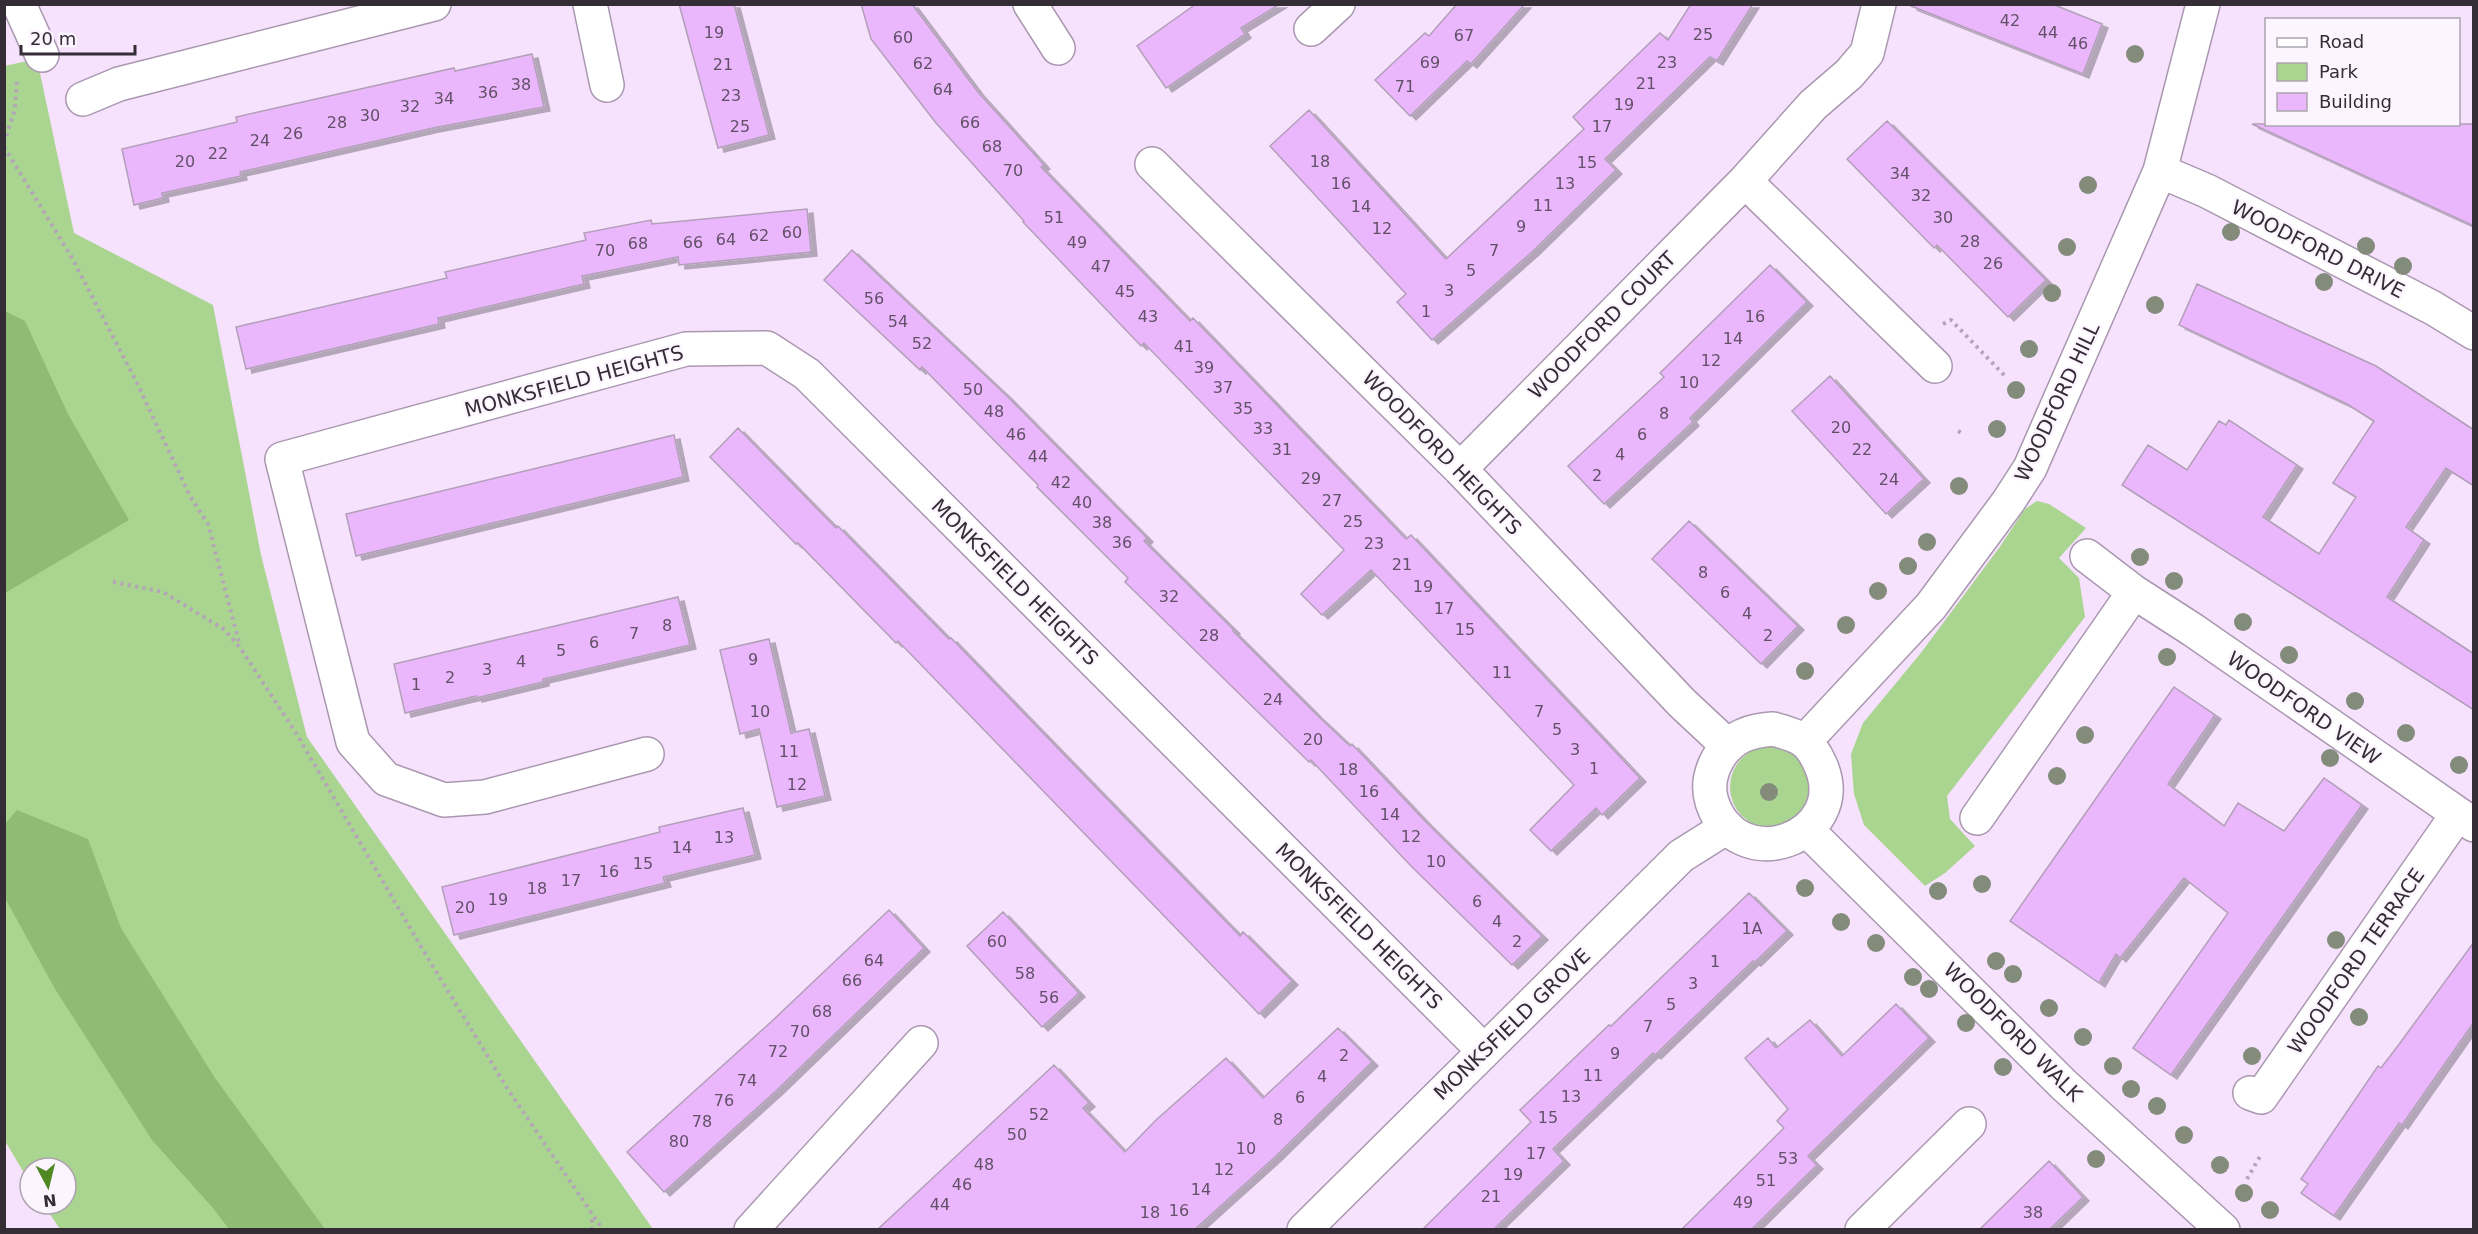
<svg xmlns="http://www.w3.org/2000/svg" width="2478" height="1234" font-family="'DejaVu Sans',sans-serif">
	<defs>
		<filter id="shadow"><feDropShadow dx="6" dy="4" stdDeviation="0" flood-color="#0004"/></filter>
	</defs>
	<rect width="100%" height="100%" fill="#f6e2fc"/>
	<path fill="#a9d591" d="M 37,59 L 74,233 L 213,305 L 261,555 L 307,737 L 653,1229 L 60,1229 L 43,1204 L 66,1204 L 66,1168 L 30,1168 L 30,1183 L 5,1141 L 4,66 Z
		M 2037,501 L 2049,504 L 2086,528 L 2059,558 L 2079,578 L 2085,617 L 1947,796 L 1950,819 L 1975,846 L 1945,873 L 1925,886 L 1864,825 L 1854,794 L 1851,754 L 1863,723 L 1920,654 L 1999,548 L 2025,509 Z
		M1730 787a41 41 0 1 1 82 0a41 41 0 1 1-82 0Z"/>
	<path fill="#8fbc75" d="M 5,311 L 25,321 L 68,414 L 129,520 L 5,593 Z
		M 17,810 L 88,839 L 121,928 L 215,1078 L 325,1229 L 229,1229 L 212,1207 L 152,1140 L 55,989 L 5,898 L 5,824 Z"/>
	<path fill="#ebb7fc" stroke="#b29fb8" stroke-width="1.5" filter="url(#shadow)" d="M 679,4 L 734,4 L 769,135 L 718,148 Z
		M 861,4 L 912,4 L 978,92 L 1044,165 L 1041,167 L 1190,321 L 1193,318 L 1406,539 L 1411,535 L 1640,778 L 1602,815 L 1596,808 L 1551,851 L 1530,830 L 1574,785 L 1371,570 L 1322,615 L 1301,594 L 1344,550 L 1144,343 L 1141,346 L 1023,222 L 1024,221 L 936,123 L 871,39 Z
		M 1196,4 L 1280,4 L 1241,28 L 1245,34 L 1166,88 L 1137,46 Z
		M 1457,4 L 1525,4 L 1471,64 L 1467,61 L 1410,116 L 1375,80 L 1425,33 L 1429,36 Z
		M 1691,4 L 1753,4 L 1717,61 L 1710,57 L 1605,159 L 1616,170 L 1533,251 L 1432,340 L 1397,302 L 1406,294 L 1270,146 L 1309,110 L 1446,259 L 1584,129 L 1573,117 L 1660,33 L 1668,40 Z
		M 1912,4 L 2052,4 L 2102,24 L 2083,74 L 1911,6 Z
		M 532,54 L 544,107 L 433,128 L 240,172 L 241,176 L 162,193 L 163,198 L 134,205 L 122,149 L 237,122 L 236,117 L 454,68 L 455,71 Z
		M 1887,121 L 2046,280 L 2008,317 L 1937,245 L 1934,248 L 1847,159 Z
		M 2252,124 L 2474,124 L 2474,226 L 2356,172 Z
		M 807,209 L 811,252 L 679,265 L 678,257 L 582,276 L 584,284 L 438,318 L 439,324 L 246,369 L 236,327 L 447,278 L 445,272 L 586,240 L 584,233 L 651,220 L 652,224 Z
		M 852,250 L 1007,396 L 1147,538 L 1144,541 L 1234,630 L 1233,631 L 1317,715 L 1350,746 L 1352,744 L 1426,822 L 1542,936 L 1512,965 L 1411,866 L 1311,760 L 1309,762 L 1125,582 L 1128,578 L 1037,487 L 1038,485 L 922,367 L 920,370 L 824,280 Z
		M 1770,265 L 1807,302 L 1690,418 L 1693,422 L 1604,504 L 1568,466 L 1664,377 L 1660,373 Z
		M 2197,284 L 2376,366 L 2474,430 L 2474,486 L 2446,468 L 2406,527 L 2424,540 L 2387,597 L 2474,654 L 2474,710 L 2122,485 L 2148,445 L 2187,470 L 2219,421 L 2226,425 L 2229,420 L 2297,465 L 2263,517 L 2319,554 L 2356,497 L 2333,483 L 2374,421 L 2347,404 L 2179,325 Z
		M 1830,376 L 1924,479 L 1886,514 L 1792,411 Z
		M 738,428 L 836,528 L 838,526 L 949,639 L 951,638 L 1240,936 L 1243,932 L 1292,981 L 1259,1014 L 898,641 L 896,643 L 798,543 L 796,544 L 710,457 Z
		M 674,435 L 683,477 L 356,556 L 346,514 Z
		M 1689,521 L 1798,626 L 1761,664 L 1652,559 Z
		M 678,597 L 690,645 L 543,679 L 543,682 L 476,698 L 476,696 L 405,713 L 394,664 Z
		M 769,639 L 791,733 L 809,729 L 825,796 L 777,807 L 759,729 L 740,734 L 720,650 Z
		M 2174,687 L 2215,715 L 2168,784 L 2224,826 L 2238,803 L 2284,831 L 2324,778 L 2362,805 L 2171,1075 L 2133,1048 L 2228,913 L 2184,878 L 2120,958 L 2116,954 L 2099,983 L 2010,921 Z
		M 743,808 L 755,855 L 663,877 L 665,883 L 454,935 L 442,887 L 660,832 L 659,827 Z
		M 1749,893 L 1787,931 L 1755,962 L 1753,961 L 1655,1055 L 1653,1053 L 1553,1149 L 1564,1161 L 1493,1230 L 1422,1230 L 1531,1122 L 1520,1110 L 1609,1025 L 1611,1026 Z
		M 889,910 L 924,948 L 777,1090 L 664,1192 L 627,1152 L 771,1022 Z
		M 1003,912 L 1079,993 L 1042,1027 L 967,946 Z
		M 2474,942 L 2474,1022 L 2402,1125 L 2399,1123 L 2334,1216 L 2301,1193 L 2308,1184 L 2301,1179 L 2378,1066 L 2381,1068 L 2400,1043 Z
		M 1896,1004 L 1929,1038 L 1808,1156 L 1817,1165 L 1751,1230 L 1681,1230 L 1784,1128 L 1777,1121 L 1788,1109 L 1745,1058 L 1768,1038 L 1776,1048 L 1810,1020 L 1842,1056 Z
		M 1338,1028 L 1372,1062 L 1275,1157 L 1194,1230 L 877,1230 L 1054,1065 L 1089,1103 L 1083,1108 L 1125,1152 L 1156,1120 L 1226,1058 L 1263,1098 Z
		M 2049,1161 L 2083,1197 L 2049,1230 L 1979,1230 Z"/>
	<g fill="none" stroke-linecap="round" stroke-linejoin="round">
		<defs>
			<path id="street" d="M 19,4 L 42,55
				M 590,4 L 607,85
				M 1030,4 L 1058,48
				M 1311,29 L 1338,4
				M 83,99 L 119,84 L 434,4
				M 1152,164 L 1460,469 L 1682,703 L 1728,746
				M 2160,171 L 2207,191 L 2433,308 L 2474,333
				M 1745,181 L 1935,366
				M 1460,469 L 1745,181 L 1813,105 L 1849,74 L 1867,53 L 1879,4
				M 2087,556 L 2134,592 L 2193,630 L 2474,825
				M 647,754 L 485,797 L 444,800 L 386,779 L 353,742 L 282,459 L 686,349 L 767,348 L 807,374 L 1483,1050
				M 1977,818 L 2134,592
				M 2250,1093 L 2261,1097 L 2457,815
				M 751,1230 L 921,1043
				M 1304,1230 L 1681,856 L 1727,827
				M 1862,1230 L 1969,1124"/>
			<path id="secondary" d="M 1773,729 C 1800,736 1810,740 1821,766 C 1851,837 1738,880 1712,802 C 1704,777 1719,747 1742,736 C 1752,731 1762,730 1773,729 Z
				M 1806,740 L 1931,606 L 2008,502 L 2030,468 L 2160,171 L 2203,4
				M 1807,830 L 2064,1085 L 2223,1230"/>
		</defs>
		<use href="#street" stroke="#aa98b0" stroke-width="36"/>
		<use href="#secondary" stroke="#aa98b0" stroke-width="36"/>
		<path stroke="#b4a4b8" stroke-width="4" stroke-dasharray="3 4.5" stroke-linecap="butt" d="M 4,143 L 15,109 L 17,79
			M 4,147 L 71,256 L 136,381 L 190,496 L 208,524 L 240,646
			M 1943,324 L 1951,320 L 2005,376
			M 1958,431 L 1964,434
			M 113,582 L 163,592 L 225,630 L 241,649 L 296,733 L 423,950 L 507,1088 L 603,1230
			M 2247,1179 L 2262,1153
			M 592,1230 L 592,1217"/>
		<use href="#street" stroke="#fff" stroke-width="33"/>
		<use href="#secondary" stroke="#fff" stroke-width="33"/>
	</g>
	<g fill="#838b7b">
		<circle cx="2135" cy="54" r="9"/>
		<circle cx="2088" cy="185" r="9"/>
		<circle cx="2231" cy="232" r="9"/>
		<circle cx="2366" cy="246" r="9"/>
		<circle cx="2067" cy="247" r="9"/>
		<circle cx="2403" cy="266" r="9"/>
		<circle cx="2324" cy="282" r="9"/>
		<circle cx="2052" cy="293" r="9"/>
		<circle cx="2155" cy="305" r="9"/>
		<circle cx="2029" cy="349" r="9"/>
		<circle cx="2016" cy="390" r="9"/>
		<circle cx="1997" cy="429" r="9"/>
		<circle cx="1959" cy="486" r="9"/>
		<circle cx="1927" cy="542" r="9"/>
		<circle cx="2140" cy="557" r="9"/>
		<circle cx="1908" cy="566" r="9"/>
		<circle cx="2174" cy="581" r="9"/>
		<circle cx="1878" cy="591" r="9"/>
		<circle cx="2243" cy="622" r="9"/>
		<circle cx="1846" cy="625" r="9"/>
		<circle cx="2289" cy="655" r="9"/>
		<circle cx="2167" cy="657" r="9"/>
		<circle cx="1805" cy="671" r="9"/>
		<circle cx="2355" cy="701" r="9"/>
		<circle cx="2406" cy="733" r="9"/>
		<circle cx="2085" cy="735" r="9"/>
		<circle cx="2330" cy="758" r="9"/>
		<circle cx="2459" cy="765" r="9"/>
		<circle cx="2057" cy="776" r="9"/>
		<circle cx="1769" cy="792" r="9"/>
		<circle cx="1982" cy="884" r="9"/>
		<circle cx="1805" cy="888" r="9"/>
		<circle cx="1938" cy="891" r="9"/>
		<circle cx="1841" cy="922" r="9"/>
		<circle cx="2336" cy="940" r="9"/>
		<circle cx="1876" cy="943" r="9"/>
		<circle cx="1996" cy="961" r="9"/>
		<circle cx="2013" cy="974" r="9"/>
		<circle cx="1913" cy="977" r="9"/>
		<circle cx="1929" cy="989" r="9"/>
		<circle cx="2049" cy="1008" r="9"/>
		<circle cx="2359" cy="1017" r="9"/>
		<circle cx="1966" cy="1023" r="9"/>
		<circle cx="2083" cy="1037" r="9"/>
		<circle cx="2252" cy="1056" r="9"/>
		<circle cx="2113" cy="1066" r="9"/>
		<circle cx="2003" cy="1067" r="9"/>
		<circle cx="2131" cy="1089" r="9"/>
		<circle cx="2157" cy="1106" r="9"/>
		<circle cx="2184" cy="1135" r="9"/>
		<circle cx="2096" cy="1159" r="9"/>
		<circle cx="2220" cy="1165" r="9"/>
		<circle cx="2244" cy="1193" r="9"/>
		<circle cx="2270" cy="1210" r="9"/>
	</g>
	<g text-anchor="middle" stroke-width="4.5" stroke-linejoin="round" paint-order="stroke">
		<g font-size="16" fill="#625068">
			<text x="2010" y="26">42</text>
			<text x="714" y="38">19</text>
			<text x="2048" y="38">44</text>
			<text x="1703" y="40">25</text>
			<text x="1464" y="41">67</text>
			<text x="903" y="43">60</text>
			<text x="2078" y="49">46</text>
			<text x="1430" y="68">69</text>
			<text x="1667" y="68">23</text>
			<text x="923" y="69">62</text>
			<text x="723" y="70">21</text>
			<text x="1646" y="89">21</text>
			<text x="521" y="90">38</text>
			<text x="1405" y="92">71</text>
			<text x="943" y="95">64</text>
			<text x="488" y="98">36</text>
			<text x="731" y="101">23</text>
			<text x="444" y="104">34</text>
			<text x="1624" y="110">19</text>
			<text x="410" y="112">32</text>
			<text x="370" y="121">30</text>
			<text x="337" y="128">28</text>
			<text x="970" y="128">66</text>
			<text x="740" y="132">25</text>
			<text x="1602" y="132">17</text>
			<text x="293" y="139">26</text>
			<text x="260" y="146">24</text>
			<text x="992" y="152">68</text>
			<text x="218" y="159">22</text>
			<text x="185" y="167">20</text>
			<text x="1320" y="167">18</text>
			<text x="1587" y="168">15</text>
			<text x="1013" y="176">70</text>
			<text x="1900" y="179">34</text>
			<text x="1341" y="189">16</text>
			<text x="1565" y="189">13</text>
			<text x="1921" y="201">32</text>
			<text x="1543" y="211">11</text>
			<text x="1361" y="212">14</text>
			<text x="1054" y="223">51</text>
			<text x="1943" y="223">30</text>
			<text x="1521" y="232">9</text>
			<text x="1382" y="234">12</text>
			<text x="792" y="238">60</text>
			<text x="759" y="241">62</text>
			<text x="726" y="245">64</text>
			<text x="1970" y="247">28</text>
			<text x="693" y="248">66</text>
			<text x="1077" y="248">49</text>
			<text x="638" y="249">68</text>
			<text x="605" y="256">70</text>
			<text x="1494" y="256">7</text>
			<text x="1993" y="269">26</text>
			<text x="1101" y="272">47</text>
			<text x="1471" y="276">5</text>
			<text x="1449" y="296">3</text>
			<text x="1125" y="297">45</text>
			<text x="874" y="304">56</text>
			<text x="1426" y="317">1</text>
			<text x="1148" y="322">43</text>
			<text x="1755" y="322">16</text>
			<text x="898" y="327">54</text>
			<text x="1733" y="344">14</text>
			<text x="922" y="349">52</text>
			<text x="1184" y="352">41</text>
			<text x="1711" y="366">12</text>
			<text x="1204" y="373">39</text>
			<text x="1689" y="388">10</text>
			<text x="1223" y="393">37</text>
			<text x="973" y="395">50</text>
			<text x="1243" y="414">35</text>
			<text x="994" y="417">48</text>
			<text x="1664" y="419">8</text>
			<text x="1841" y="433">20</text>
			<text x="1263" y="434">33</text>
			<text x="1016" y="440">46</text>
			<text x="1642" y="440">6</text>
			<text x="1282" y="455">31</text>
			<text x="1862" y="455">22</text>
			<text x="1620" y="460">4</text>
			<text x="1038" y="462">44</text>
			<text x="1597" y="481">2</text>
			<text x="1311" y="484">29</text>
			<text x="1889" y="485">24</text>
			<text x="1061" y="488">42</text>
			<text x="1332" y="506">27</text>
			<text x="1082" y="508">40</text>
			<text x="1353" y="527">25</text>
			<text x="1102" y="528">38</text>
			<text x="1122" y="548">36</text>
			<text x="1374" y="549">23</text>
			<text x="1402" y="570">21</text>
			<text x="1703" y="578">8</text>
			<text x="1423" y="592">19</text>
			<text x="1725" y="598">6</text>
			<text x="1169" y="602">32</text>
			<text x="1444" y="614">17</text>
			<text x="1747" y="619">4</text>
			<text x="667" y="631">8</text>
			<text x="1465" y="635">15</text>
			<text x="634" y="639">7</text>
			<text x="1209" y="641">28</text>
			<text x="1768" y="641">2</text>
			<text x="594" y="648">6</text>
			<text x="561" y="656">5</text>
			<text x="753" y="665">9</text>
			<text x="521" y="667">4</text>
			<text x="487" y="675">3</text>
			<text x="1502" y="678">11</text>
			<text x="450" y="683">2</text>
			<text x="416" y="690">1</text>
			<text x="1273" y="705">24</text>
			<text x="760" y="717">10</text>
			<text x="1539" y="717">7</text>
			<text x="1557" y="735">5</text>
			<text x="1313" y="745">20</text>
			<text x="1575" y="755">3</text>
			<text x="789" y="757">11</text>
			<text x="1594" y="774">1</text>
			<text x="1348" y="775">18</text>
			<text x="797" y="790">12</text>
			<text x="1369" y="797">16</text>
			<text x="1390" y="820">14</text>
			<text x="1411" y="842">12</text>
			<text x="724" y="843">13</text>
			<text x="682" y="853">14</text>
			<text x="1436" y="867">10</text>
			<text x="643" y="869">15</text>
			<text x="609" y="877">16</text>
			<text x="571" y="886">17</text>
			<text x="537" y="894">18</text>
			<text x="498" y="905">19</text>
			<text x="1477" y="907">6</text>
			<text x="465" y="913">20</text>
			<text x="1497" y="927">4</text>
			<text x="1752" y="934">1A</text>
			<text x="997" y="947">60</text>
			<text x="1517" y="947">2</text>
			<text x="874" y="966">64</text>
			<text x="1715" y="967">1</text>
			<text x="1025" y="979">58</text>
			<text x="852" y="986">66</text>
			<text x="1693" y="989">3</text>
			<text x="1049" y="1003">56</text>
			<text x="1671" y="1010">5</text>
			<text x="822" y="1017">68</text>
			<text x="1648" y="1032">7</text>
			<text x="800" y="1037">70</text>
			<text x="778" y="1057">72</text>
			<text x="1615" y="1059">9</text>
			<text x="1344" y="1061">2</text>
			<text x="1593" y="1081">11</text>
			<text x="1322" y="1082">4</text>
			<text x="747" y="1086">74</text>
			<text x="1571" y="1102">13</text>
			<text x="1300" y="1103">6</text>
			<text x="724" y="1106">76</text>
			<text x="1039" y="1120">52</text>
			<text x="1548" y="1123">15</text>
			<text x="1278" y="1125">8</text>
			<text x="702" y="1127">78</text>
			<text x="1017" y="1140">50</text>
			<text x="679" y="1147">80</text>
			<text x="1246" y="1154">10</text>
			<text x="1536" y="1159">17</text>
			<text x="1788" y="1164">53</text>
			<text x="984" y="1170">48</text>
			<text x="1224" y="1175">12</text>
			<text x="1513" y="1180">19</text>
			<text x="1766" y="1186">51</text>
			<text x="962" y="1190">46</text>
			<text x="1201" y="1195">14</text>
			<text x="1491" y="1202">21</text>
			<text x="1743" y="1208">49</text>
			<text x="940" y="1210">44</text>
			<text x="1179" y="1216">16</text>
			<text x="1150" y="1218">18</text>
			<text x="2033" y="1218">38</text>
		</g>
		<g font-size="20" fill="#342d36" stroke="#fcf4ff">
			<text transform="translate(2318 249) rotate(27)" y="7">WOODFORD DRIVE</text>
			<text transform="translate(1602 325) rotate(-45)" y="7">WOODFORD COURT</text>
			<text transform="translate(574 381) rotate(-15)" y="7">MONKSFIELD HEIGHTS</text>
			<text transform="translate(2057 402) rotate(-65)" y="7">WOODFORD HILL</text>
			<text transform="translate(1442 453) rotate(46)" y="7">WOODFORD HEIGHTS</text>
			<text transform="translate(1015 582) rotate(45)" y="7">MONKSFIELD HEIGHTS</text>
			<text transform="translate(2304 708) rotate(35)" y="7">WOODFORD VIEW</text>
			<text transform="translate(1359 926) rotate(45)" y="7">MONKSFIELD HEIGHTS</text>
			<text transform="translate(2356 961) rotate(-55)" y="7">WOODFORD TERRACE</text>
			<text transform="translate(1512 1024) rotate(-44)" y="7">MONKSFIELD GROVE</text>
			<text transform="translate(2013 1032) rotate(45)" y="7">WOODFORD WALK</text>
		</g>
	</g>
	<rect width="2478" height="1234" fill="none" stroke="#342d36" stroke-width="12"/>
	<rect x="2265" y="18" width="195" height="108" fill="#fcf4ff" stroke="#aca4af" stroke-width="1.5"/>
	<rect x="2277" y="38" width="30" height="9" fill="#ffffff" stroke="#aca4af" stroke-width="1.5"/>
	<text x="2319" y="48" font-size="18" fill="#342d36">Road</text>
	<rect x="2277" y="63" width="30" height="18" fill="#a9d591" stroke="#aca4af" stroke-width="1.5"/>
	<text x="2319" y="78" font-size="18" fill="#342d36">Park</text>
	<rect x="2277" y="93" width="30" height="18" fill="#ebb7fc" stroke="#aca4af" stroke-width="1.5"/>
	<text x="2319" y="108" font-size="18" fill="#342d36">Building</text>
	<g transform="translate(48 1186) rotate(173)"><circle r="28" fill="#fcf4ff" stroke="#aca4af" stroke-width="1.5"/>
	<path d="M0-4.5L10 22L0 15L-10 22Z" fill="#508824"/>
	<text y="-9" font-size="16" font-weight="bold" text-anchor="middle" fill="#342d36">N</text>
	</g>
	<path d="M21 45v9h114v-9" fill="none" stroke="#342d36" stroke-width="3"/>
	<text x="30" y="45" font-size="18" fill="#342d36" stroke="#fcf4ff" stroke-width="4.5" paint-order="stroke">20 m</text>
</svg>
